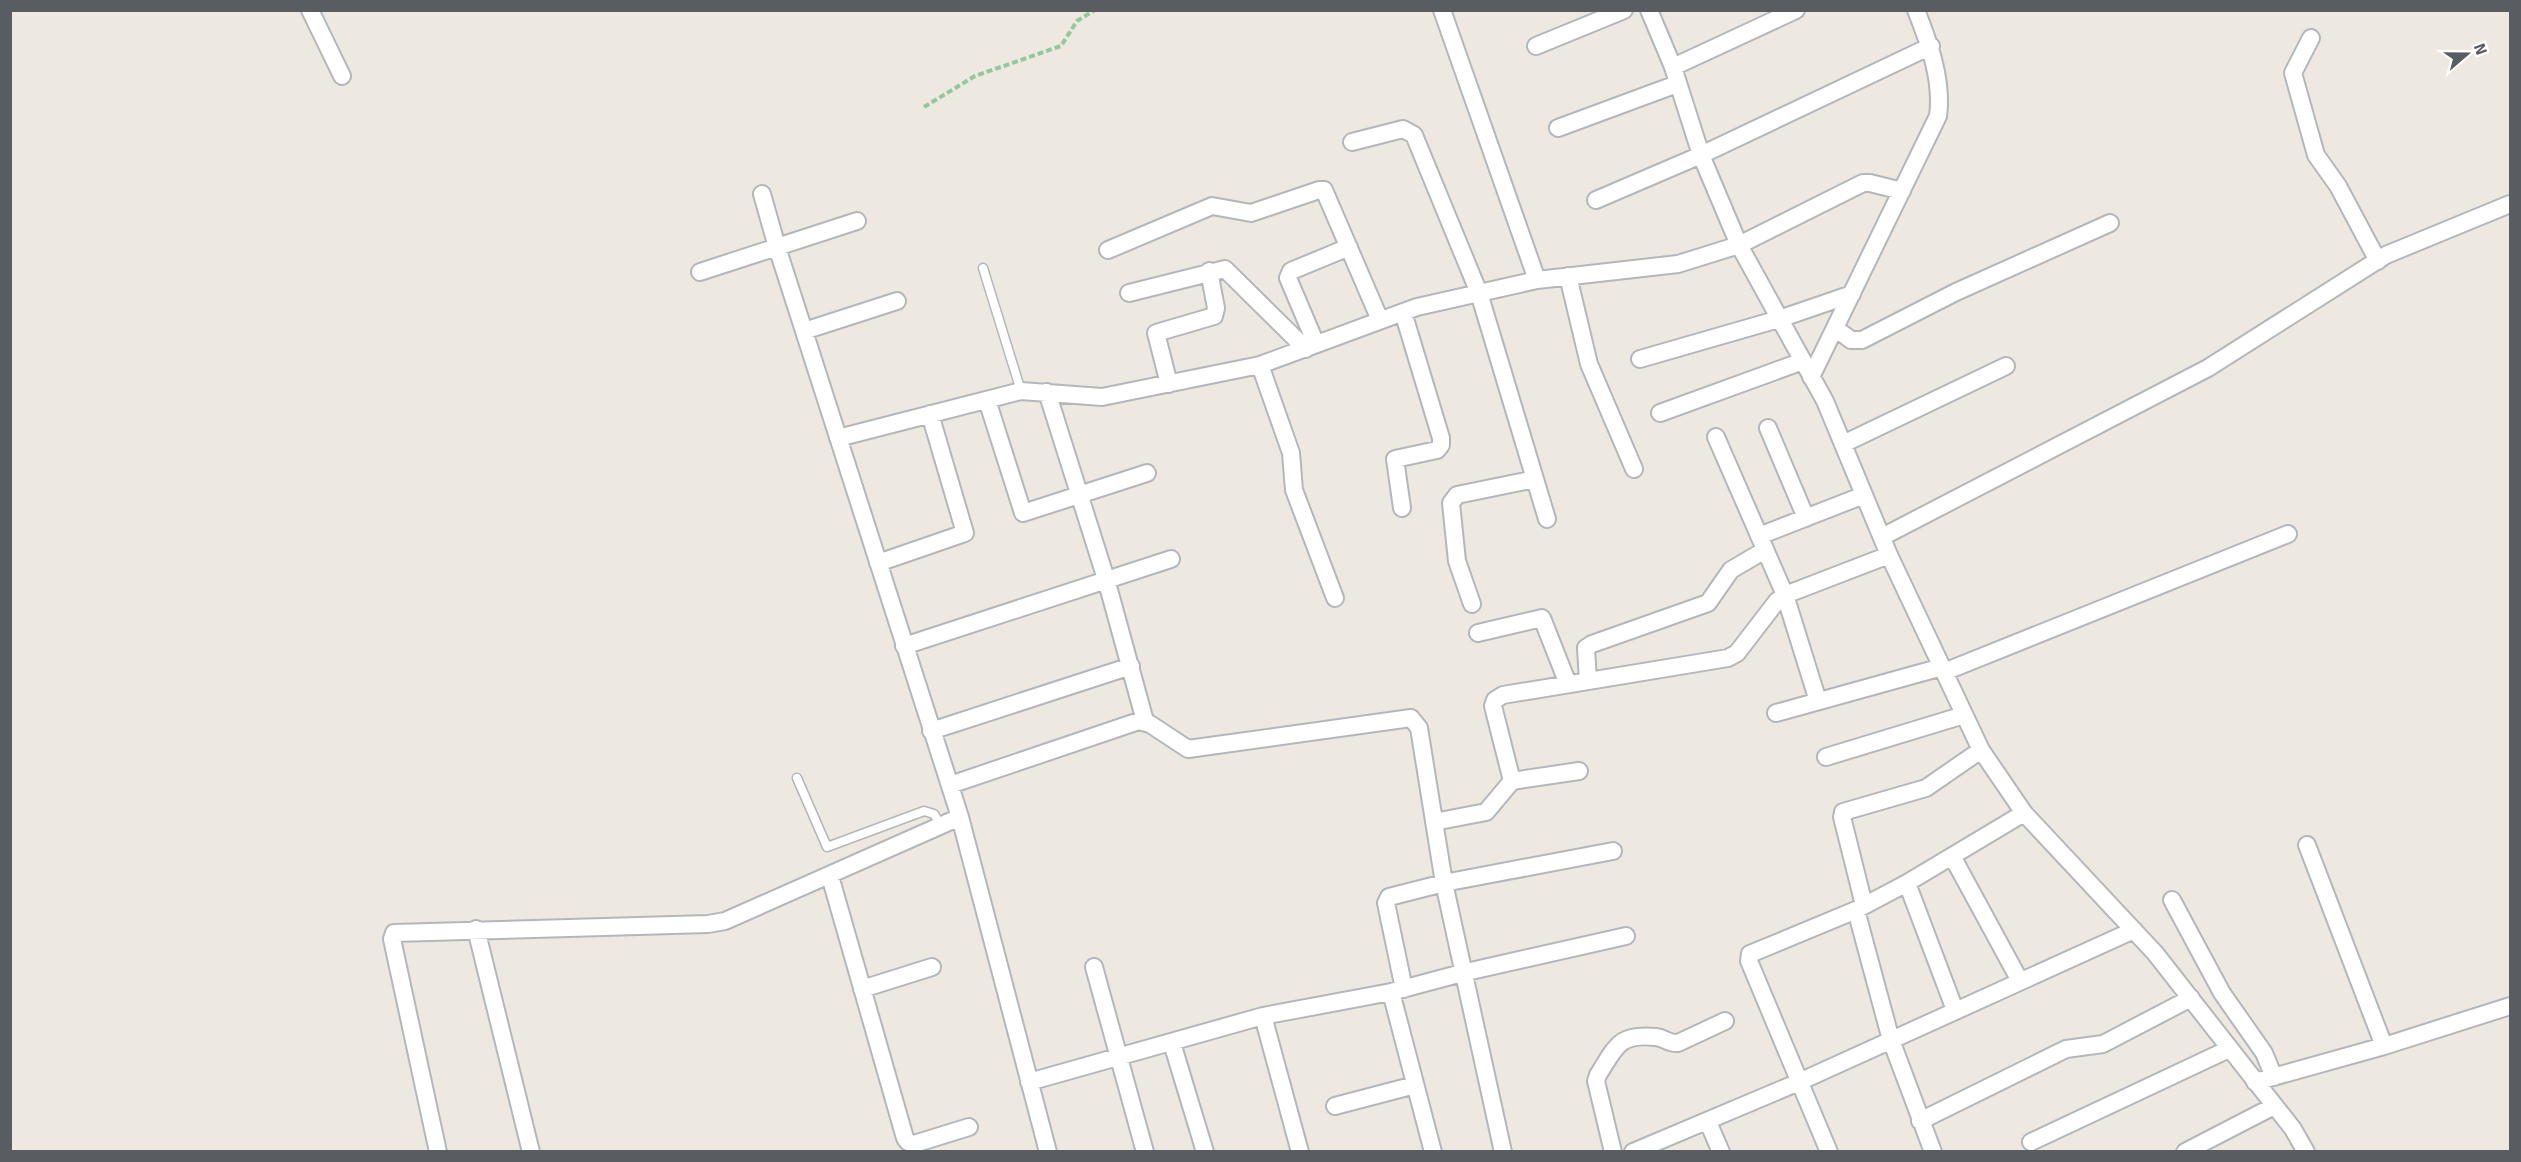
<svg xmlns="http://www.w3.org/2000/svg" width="2521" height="1162" font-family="Signika,sans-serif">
	<rect width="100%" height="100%" fill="#ede9e0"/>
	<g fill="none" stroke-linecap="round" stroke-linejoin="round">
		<defs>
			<path id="service" d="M 983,268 L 1021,391
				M 797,778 L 827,847 L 924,811 L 934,814 L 941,826"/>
			<path id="minor" d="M 310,10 L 342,76
				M 1442,10 L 1537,280
				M 1649,10 L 1673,67 L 1701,155 L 1739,245 L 1825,401 L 1889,555 L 1981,750 L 2024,813 L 2155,953 L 2293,1129 L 2306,1152
				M 2311,38 L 2293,73 L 2316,155 L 2338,186 L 2378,261
				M 1536,46 L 1624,10
				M 1673,67 L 1796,10
				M 1558,128 L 1677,84
				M 1352,142 L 1403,129 L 1414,135 L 1479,293 L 1547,519
				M 762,194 L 777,247 L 960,817 L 1048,1152
				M 1596,200 L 1701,155 L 1931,46
				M 1108,250 L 1212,206 L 1251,213 L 1319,190 L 1324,190 L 1380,320
				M 700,272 L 857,221
				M 1568,276 L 1589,364 L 1634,469
				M 1129,293 L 1225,269 L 1306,349
				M 1835,328 L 1851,340 L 1862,340 L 1956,292 L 2110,223
				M 804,331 L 897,301
				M 1316,344 L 1288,278 L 1291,271 L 1349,247
				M 1640,359 L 1779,319 L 1852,294
				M 1260,365 L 1291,453 L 1294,490 L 1335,598
				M 1811,377 L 1938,116 C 1943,80 1929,43 1916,10
				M 1169,384 L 1156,333 L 1214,316 L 1216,308 L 1209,271
				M 1047,392 L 1106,579 L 1145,721
				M 987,400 L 1023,513 L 1147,473
				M 1660,413 L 1803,361
				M 1768,428 L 1806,518
				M 1716,437 L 1785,595 L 1818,701
				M 838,438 L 1021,391 L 1102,397 L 1260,365 L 1417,307 L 1537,280 L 1678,264 L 1739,245 L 1863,183 L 1870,183 L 1902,191
				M 1843,444 L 2006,366
				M 1402,508 L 1395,459 L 1437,450 L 1441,445 L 1441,438 L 1403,312
				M 1759,536 L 1864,495
				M 1882,537 L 2208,368 L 2386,255 L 2510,204
				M 878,563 L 965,533 L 930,414
				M 1472,604 L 1457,561 L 1451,503 L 1457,495 L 1535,479
				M 1478,633 L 1542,618 L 1568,684
				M 904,646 L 1171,559
				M 1944,672 L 2288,534
				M 1588,681 L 1586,648 L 1592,644 L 1708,603 L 1731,570 L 1765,550
				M 1776,713 L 1942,667
				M 931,731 L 1131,666
				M 1826,757 L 1964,715
				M 1512,781 L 1493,706 L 1495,700 L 1503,695 L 1728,658 L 1737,653 L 1777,601 L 1785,595 L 1889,555
				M 950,785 L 1139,721 L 1150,724 L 1188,749 L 1411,718 L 1419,728 L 1444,883 L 1503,1152
				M 1434,822 L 1486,812 L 1512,781 L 1579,771
				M 2307,845 L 2384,1046
				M 1952,856 L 2020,981
				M 830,876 L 905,1138 L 908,1142 L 914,1144 L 969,1127
				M 1907,883 L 1955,1010
				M 2172,900 L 2222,993 L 2264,1053 L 2274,1077
				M 1864,905 L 1842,817 L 1843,812 L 1926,788 L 1981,750
				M 1856,910 L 1891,1040 L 1933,1152
				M 476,929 L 531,1152
				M 1094,967 L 1145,1152
				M 862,989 L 932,967
				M 1404,989 L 1386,903 L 1389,897 L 1444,883 L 1613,851
				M 1391,992 L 1433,1152
				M 1263,1016 L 1300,1152
				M 1172,1043 L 1205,1152
				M 1029,1082 L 1263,1016 L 1391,992 L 1462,973 L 1626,936
				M 2255,1082 L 2384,1046 L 2510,1006
				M 1335,1106 L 1415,1085
				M 1920,1121 L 2066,1049 L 2103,1044 L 2191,998
				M 1708,1122 L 1721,1152
				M 2031,1142 L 2229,1049
				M 438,1152 L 392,939 L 394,933 L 708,924 L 725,921 L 960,817
				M 1613,1152 L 1596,1081 L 1598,1075 C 1616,1047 1618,1033 1656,1037 C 1665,1038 1669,1044 1678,1043 L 1725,1021
				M 1633,1152 L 1799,1082 L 2134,930
				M 1829,1152 L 1749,961 L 1750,954 L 1856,910 L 1907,883 L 2024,813
				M 2185,1152 L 2274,1106"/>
		</defs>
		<use href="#service" stroke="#b3b7bb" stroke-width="11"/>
		<use href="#minor" stroke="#b3b7bb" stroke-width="20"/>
		<path stroke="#93c79e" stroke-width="4" stroke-dasharray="6 3" stroke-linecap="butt" d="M 924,107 L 975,76 L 1061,46 L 1077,21 L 1095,10"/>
		<use href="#service" stroke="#fff" stroke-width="8"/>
		<use href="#minor" stroke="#fff" stroke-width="16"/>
	</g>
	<rect width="2521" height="1162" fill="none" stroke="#595d62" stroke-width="24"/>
	<g transform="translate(2467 54) rotate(70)" stroke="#ffffff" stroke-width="4.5" paint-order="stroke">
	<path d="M0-4.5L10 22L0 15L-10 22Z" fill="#595d62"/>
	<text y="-9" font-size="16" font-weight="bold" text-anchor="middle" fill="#595d62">N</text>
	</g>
</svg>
